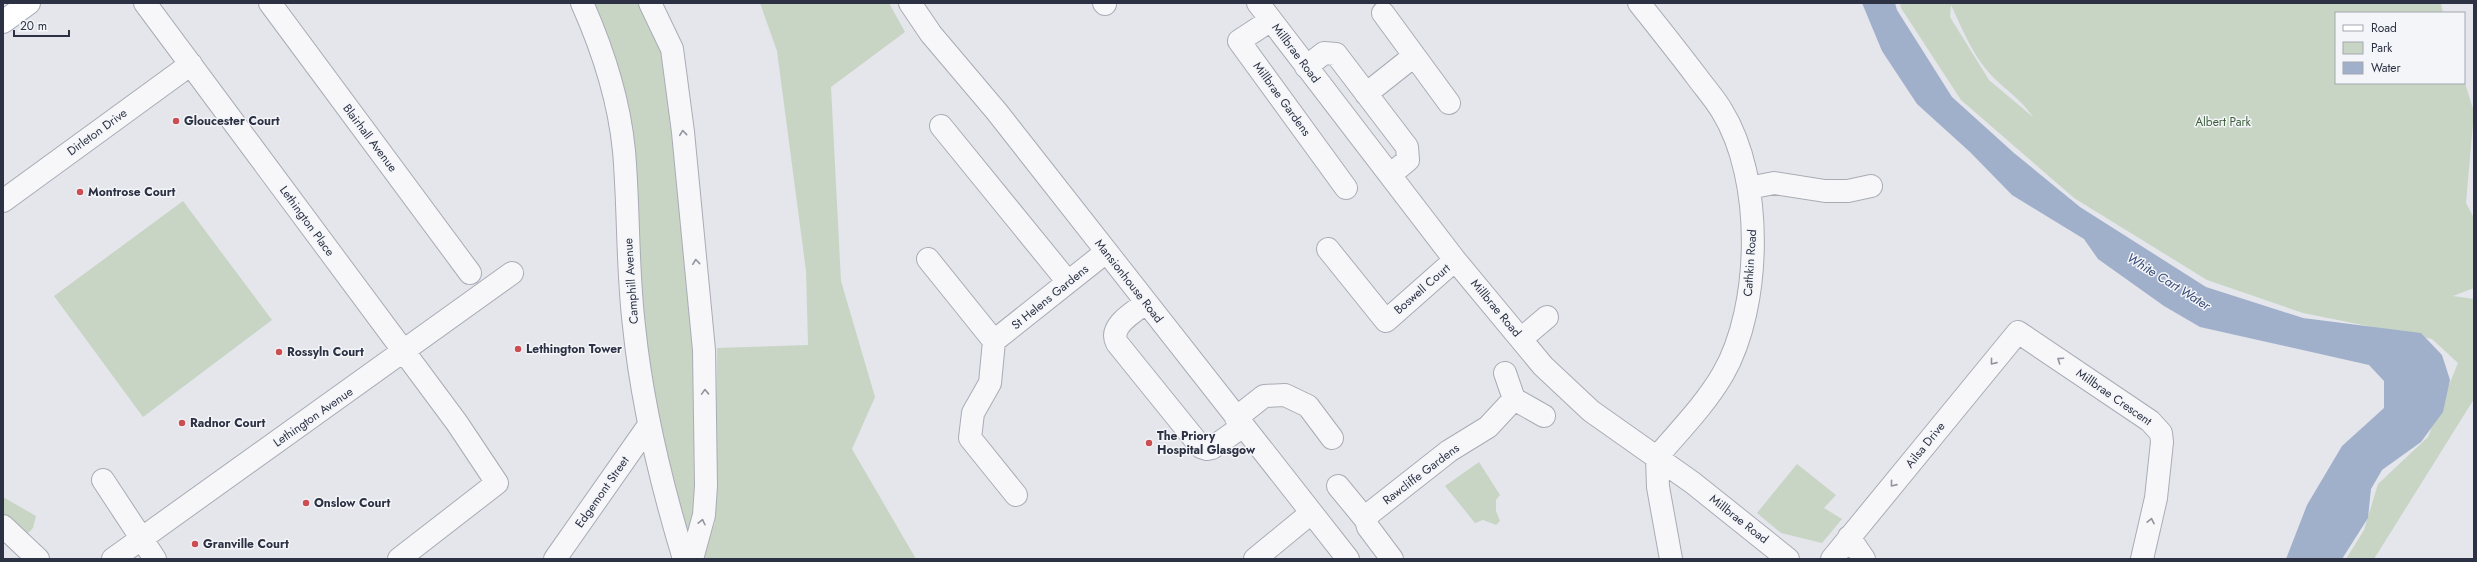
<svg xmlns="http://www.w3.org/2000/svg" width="2477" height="562" font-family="Jost,sans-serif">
	<rect width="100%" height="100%" fill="#e4e6eb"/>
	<path fill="#c8d5c5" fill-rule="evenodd" d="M 592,3 L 637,3 L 641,7 L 662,47 L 673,98 L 697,357 L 699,513 L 688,537 L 660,436 Z
		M 760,3 L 889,3 L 905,32 L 831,87 L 841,281 L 875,397 L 852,449 L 916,559 L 702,559 L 715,522 L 717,348 L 808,345 L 806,271 L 777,51 Z
		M 1900,3 L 2441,3 L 2443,13 L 2336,13 L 2336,83 L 2464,83 L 2464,80 L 2474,112 L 2466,203 L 2474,218 L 2474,288 L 2453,296 L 2474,299 L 2474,399 L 2374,559 L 2346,559 L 2364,530 L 2378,484 L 2428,437 L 2458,363 L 2432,339 L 2303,313 L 2207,280 L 2074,198 L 1961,100 L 1901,8 ZM 1951,5 C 1961,26 1970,49 1985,68 C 1999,86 2020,97 2033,117 L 1989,80 L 1950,17 Z
		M 183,201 L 272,320 L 143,417 L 54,296 Z
		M 1479,462 L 1500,495 L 1496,500 L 1496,511 L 1500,521 L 1496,525 L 1483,520 L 1475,523 L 1445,486 Z
		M 1797,464 L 1836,495 L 1824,508 L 1842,519 L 1822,543 L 1781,533 L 1757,513 Z
		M 3,497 L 36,516 L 33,528 L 27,534 L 3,517 Z"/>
	<path fill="#a0b0ca" d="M 1862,3 L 1895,3 L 1897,10 L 1952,97 L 2014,153 L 2080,207 L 2206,287 L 2303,318 L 2421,333 L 2442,355 L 2450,380 L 2443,412 L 2421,442 L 2382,470 L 2371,489 L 2368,518 L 2342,559 L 2286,559 L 2307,505 L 2342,446 L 2384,408 L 2384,381 L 2369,365 L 2200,327 L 2164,306 L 2098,259 L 2084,239 L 2012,195 L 1970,152 L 1917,104 L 1882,51 Z"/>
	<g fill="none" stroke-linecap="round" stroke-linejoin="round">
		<defs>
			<path id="minor" d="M 145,3 L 457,423 L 497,483 L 399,559
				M 270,3 L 470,273
				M 582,3 C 603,50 619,99 624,151 C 629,209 627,268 634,326 C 642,405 661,483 684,559
				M 650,3 L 672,49 L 683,132 L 704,350 L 706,486 L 704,515 L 692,559
				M 910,3 L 931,34 L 997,112 L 1348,559
				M 1104,3 L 1105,4
				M 1258,3 L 1455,260 L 1543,366 L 1591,411 L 1693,483 L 1788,559
				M 1639,3 C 1659,28 1678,52 1697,77 C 1705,88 1715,99 1722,111 C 1764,179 1762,306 1723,374 C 1705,405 1679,431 1657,457 L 1658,487 L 1671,559
				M 1383,13 L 1449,103
				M 1271,20 L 1239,41 L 1346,188
				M 1306,67 L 1324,53 L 1336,54 L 1407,147 L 1408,160 L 1390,175
				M 1366,94 L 1414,56
				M 941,126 L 1068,282
				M 1749,188 L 1774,183 L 1825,191 L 1848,191 L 1871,186
				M 3,201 L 191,64
				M 1328,249 L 1386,321 L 1455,260
				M 928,259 L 994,341
				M 1146,303 C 1134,312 1108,326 1117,343 L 1201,447 L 1207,449 L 1212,448 L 1243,426
				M 1521,339 L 1547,317
				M 1505,373 L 1514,399 L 1544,416
				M 1236,418 L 1264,396 L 1285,395 L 1308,406 L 1332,438
				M 103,480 L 155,559
				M 1338,486 L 1366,520
				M 1016,495 L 970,438 L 973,413 L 990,383 L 994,341 L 1106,252
				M 3,526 L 38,559
				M 1849,537 L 1864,559
				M 113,559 L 512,273
				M 555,559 L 649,425
				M 1255,559 L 1311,513
				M 1392,559 L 1368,527 L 1366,520 L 1369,514 L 1449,451 L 1488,427 L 1514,399
				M 1832,559 L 2018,332 L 2150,421 L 2161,433 L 2162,442 L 2156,498 L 2142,559"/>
			<path id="major" d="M 3,22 L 29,3"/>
		</defs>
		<use href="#minor" stroke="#a9acb5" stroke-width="24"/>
		<use href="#major" stroke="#a4a9b7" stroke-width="24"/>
		<use href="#minor" stroke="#f7f7fa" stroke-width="22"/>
		<use href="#major" stroke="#fff" stroke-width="22"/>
	</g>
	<defs><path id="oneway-chevron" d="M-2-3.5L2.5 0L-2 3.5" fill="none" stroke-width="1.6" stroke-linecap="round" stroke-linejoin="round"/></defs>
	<g stroke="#92949e">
		<use href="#oneway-chevron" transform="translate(683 133) rotate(-96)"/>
		<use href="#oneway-chevron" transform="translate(696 262) rotate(-96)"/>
		<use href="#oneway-chevron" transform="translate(2060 360) rotate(-146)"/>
		<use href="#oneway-chevron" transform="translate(1993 362) rotate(129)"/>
		<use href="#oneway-chevron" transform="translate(705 392) rotate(-92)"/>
		<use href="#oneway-chevron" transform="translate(1893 484) rotate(129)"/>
		<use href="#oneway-chevron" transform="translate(2151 521) rotate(-78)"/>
		<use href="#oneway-chevron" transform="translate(702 522) rotate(-77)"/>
	</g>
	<g fill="#cb4e53" stroke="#f4f5f9" stroke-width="1.5">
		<circle cx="176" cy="121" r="4"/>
		<circle cx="80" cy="192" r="4"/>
		<circle cx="518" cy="349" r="4"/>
		<circle cx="279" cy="352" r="4"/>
		<circle cx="182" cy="423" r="4"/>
		<circle cx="1149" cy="443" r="4"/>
		<circle cx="306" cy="503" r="4"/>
		<circle cx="195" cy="544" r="4"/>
	</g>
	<g text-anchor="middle" stroke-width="3" stroke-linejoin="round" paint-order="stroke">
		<g font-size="12" fill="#2c3243" stroke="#f4f5f9">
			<text transform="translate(1296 53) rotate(53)" y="4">Millbrae Road</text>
			<text transform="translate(1282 99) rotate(54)" y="4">Millbrae Gardens</text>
			<text transform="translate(97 132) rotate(-36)" y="4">Dirleton Drive</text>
			<text transform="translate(370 138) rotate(53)" y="4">Blairhall Avenue</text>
			<text transform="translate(307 221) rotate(54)" y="4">Lethington Place</text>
			<text transform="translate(1750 263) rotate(-86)" y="4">Cathkin Road</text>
			<text transform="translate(631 281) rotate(-94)" y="4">Camphill Avenue</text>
			<text transform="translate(1129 281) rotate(52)" y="4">Mansionhouse Road</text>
			<text transform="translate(1422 289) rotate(-41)" y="4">Boswell Court</text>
			<text transform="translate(1050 297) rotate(-39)" y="4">St Helens Gardens</text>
			<text transform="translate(1496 308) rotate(50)" y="4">Millbrae Road</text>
			<text transform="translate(2114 397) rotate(35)" y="4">Millbrae Crescent</text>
			<text transform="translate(313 417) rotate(-35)" y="4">Lethington Avenue</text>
			<text transform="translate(1925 445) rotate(-51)" y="4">Ailsa Drive</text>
			<text transform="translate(1421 474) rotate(-37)" y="4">Rawcliffe Gardens</text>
			<text transform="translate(602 492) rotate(-55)" y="4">Edgemont Street</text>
			<text transform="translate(1739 519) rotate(38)" y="4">Millbrae Road</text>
		</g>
		<g font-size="12" font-weight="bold" fill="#2c3243" stroke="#f4f5f9" text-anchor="start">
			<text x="184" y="125">Gloucester Court</text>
			<text x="88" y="196">Montrose Court</text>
			<text x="526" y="353">Lethington Tower</text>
			<text x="287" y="356">Rossyln Court</text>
			<text x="190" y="427">Radnor Court</text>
			<text x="1157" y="440">The Priory<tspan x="1157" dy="14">Hospital Glasgow</tspan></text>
			<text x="314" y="507">Onslow Court</text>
			<text x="203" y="548">Granville Court</text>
		</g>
		<g font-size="12" fill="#3c5f39" stroke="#f4f5f9">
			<text x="2223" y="126">Albert Park</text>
		</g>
		<g font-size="13" font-style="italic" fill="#374c77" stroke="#f4f5f9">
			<text transform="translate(2169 281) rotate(32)" y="5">White Cart Water</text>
		</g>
	</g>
	<rect width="2477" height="562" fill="none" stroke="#2c3243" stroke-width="8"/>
	<rect x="2335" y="12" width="130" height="72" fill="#f4f5f9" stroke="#a4a7b0"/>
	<rect x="2343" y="25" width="20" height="6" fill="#ffffff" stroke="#a4a7b0"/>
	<text x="2371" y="32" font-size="12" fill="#2c3243">Road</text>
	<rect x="2343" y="42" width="20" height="12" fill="#c8d5c5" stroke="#a4a7b0"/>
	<text x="2371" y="52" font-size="12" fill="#2c3243">Park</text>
	<rect x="2343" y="62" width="20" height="12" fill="#a0b0ca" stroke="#a4a7b0"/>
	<text x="2371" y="72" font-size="12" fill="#2c3243">Water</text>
	<path d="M14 30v6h55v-6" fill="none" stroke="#2c3243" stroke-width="2"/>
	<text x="20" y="30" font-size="12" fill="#2c3243" stroke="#f4f5f9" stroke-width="3" paint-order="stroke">20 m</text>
</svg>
